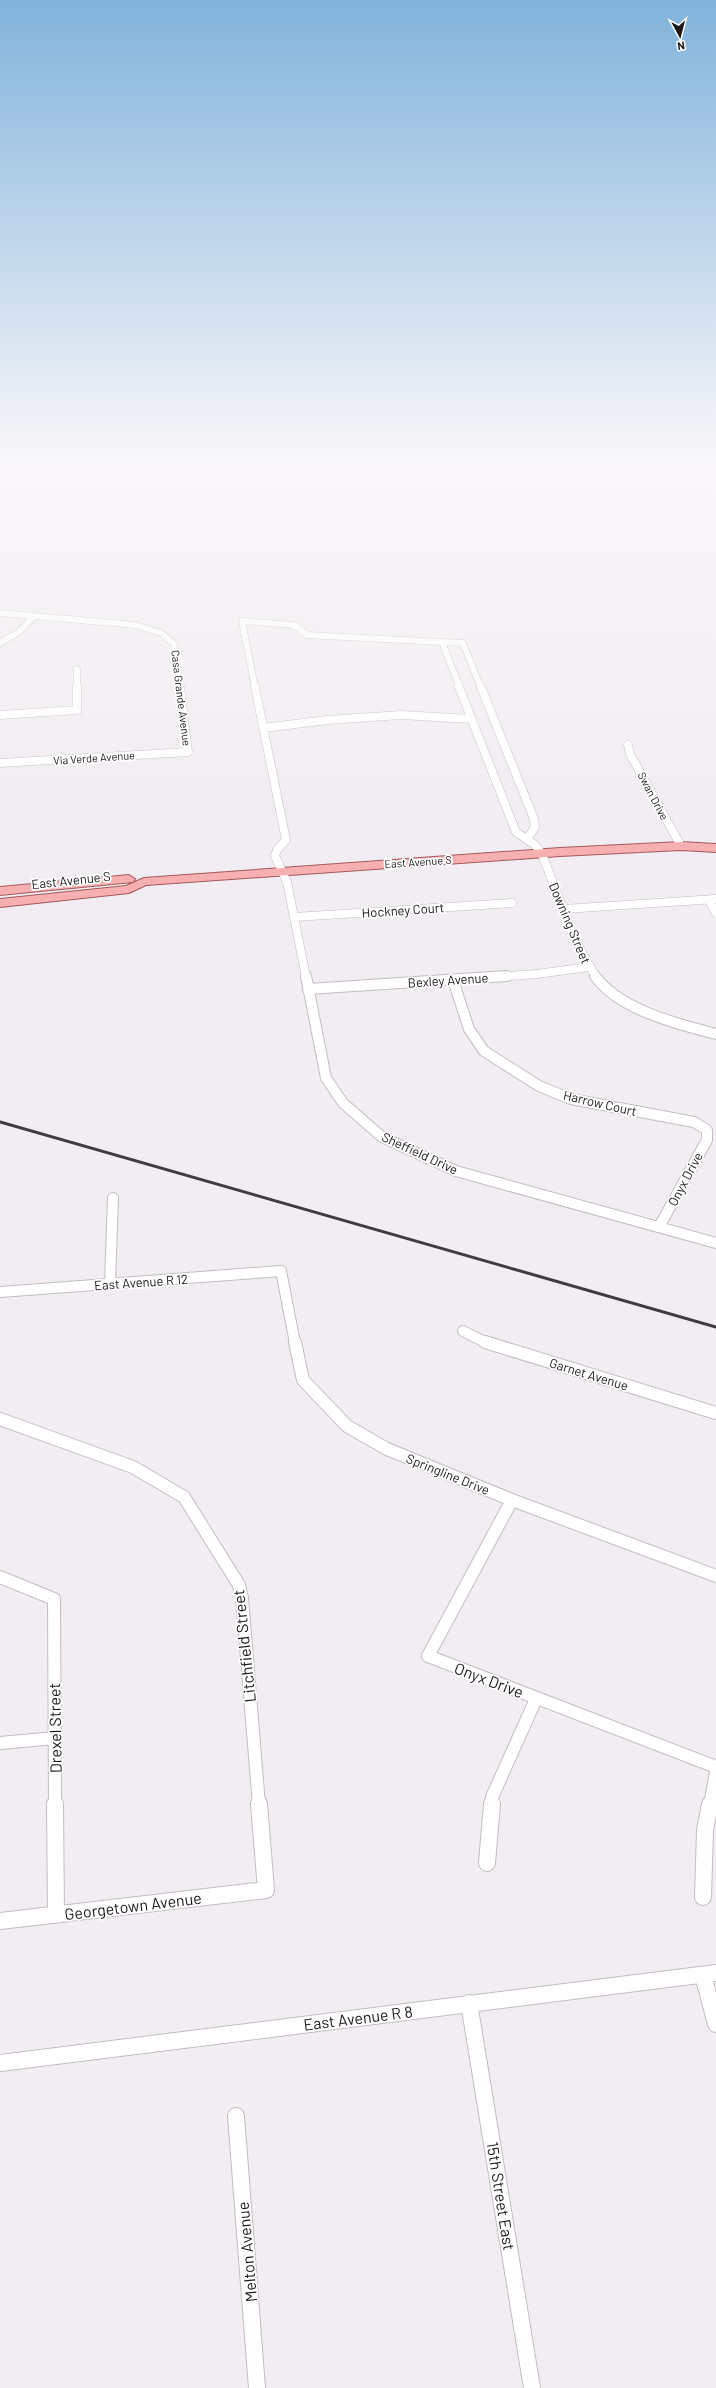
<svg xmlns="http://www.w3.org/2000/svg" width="716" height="2388" font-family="Barlow,sans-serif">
	<rect width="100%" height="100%" fill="#f2edf2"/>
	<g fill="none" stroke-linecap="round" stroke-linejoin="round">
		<defs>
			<path id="street-far4" d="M 0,613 L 135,625 L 161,633 L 174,644 L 180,688
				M 442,642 L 463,643 L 481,688
				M 0,643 L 19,632 L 34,616
				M 77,669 L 77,688
				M 255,688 L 242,621 L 294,625 L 307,635 L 442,642 L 460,688"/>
			<path id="street-far3" d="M 255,687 L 286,840 L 277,850 L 275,856 L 287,882 L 306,977
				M 459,687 L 516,832 L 535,845 L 542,854 L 575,940 L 596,977
				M 481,687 L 534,819 L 535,827 L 527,839
				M 0,715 L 77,710 L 77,687
				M 263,728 L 327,720 L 401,715 L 471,719
				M 628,745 L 630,754 L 681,846
				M 0,763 L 188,752 L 180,687
				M 709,900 L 716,913
				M 564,909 L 716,899
				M 295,917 L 512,903
				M 491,977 L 537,974 L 588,967"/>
			<path id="street-far2" d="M 306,976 L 326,1078 L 343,1103 L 382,1137 L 456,1171 L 716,1243
				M 595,976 C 619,1010 678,1024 716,1034
				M 453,980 L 469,1029 L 484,1051 L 539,1086 L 571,1099 L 694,1122 L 707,1130 L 707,1140 L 659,1227
				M 308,989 L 507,976
				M 110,1284 L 113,1198
				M 0,1292 L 281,1271 L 295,1343
				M 463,1331 L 487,1343"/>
			<path id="street-far1" d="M 295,1342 L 303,1380 L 347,1426 L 387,1449 L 512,1500 L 716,1576
				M 485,1342 L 716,1413
				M 0,1419 L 133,1467 L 184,1497 L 239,1585 L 242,1598 L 259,1805
				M 512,1500 L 428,1656 L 716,1767
				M 0,1577 L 54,1599 L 55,1805
				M 0,1743 L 55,1738
				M 491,1805 L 492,1797 L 536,1699
				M 710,1805 L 716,1772"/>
			<path id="street" d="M 55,1804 L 56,1915
				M 487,1863 L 492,1804
				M 703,1897 L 705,1830 L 710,1804
				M 0,1921 L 266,1890 L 259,1804
				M 703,1975 L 716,2024
				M 469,2003 L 532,2388
				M 0,2063 L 716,1973
				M 236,2116 L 257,2388"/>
			<path id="primary" d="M 681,842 L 716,844 L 716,852 L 681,850 L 560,856 L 146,885 L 129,893 L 0,907 L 0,899 L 126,886 L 144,878 L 560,848 Z
				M 129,875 L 135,879 L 133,882 L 0,895 L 0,887 Z"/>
		</defs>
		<use href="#street-far4" stroke="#c3bdc2" stroke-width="7"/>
		<use href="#street-far3" stroke="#c3bdc2" stroke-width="9"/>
		<use href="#street-far2" stroke="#c3bdc2" stroke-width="12"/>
		<use href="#street-far1" stroke="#c3bdc2" stroke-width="14"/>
		<use href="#street" stroke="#c3bdc2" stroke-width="18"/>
		<use href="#primary" stroke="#a5595b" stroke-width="2"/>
		<use href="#street-far4" stroke="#fff" stroke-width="6"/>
		<use href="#street-far3" stroke="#fff" stroke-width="8"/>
		<use href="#street-far2" stroke="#fff" stroke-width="10"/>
		<use href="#street-far1" stroke="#fff" stroke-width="12"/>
		<use href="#street" stroke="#fff" stroke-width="16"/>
		<use href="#primary" fill="#f6b0b2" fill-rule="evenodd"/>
		<path stroke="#3f3c3f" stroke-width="3" d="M 0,1122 L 716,1327"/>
	</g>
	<linearGradient id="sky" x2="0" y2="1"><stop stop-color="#81b3db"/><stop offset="0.58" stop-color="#f9f7f9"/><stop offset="1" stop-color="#f9f7f9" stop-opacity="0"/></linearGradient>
	<rect width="716" height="793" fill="url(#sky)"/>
	<g text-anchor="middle" stroke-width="3.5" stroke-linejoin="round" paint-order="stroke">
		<g font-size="11" fill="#1b181a" stroke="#fff">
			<text transform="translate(181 698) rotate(83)" y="4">Casa Grande Avenue</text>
			<text transform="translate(94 758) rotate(-4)" y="4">Via Verde Avenue</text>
			<text transform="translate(653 796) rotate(62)" y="4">Swan Drive</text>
			<text transform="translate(418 862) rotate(-4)" y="4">East Avenue S</text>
		</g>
		<g font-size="13" fill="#1b181a" stroke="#fff">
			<text transform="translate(71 880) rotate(-6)" y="5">East Avenue S</text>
			<text transform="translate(403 910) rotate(-4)" y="5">Hockney Court</text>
			<text transform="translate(570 923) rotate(67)" y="5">Downing Street</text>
			<text transform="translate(448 980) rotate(-4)" y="5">Bexley Avenue</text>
			<text transform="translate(600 1103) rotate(13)" y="5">Harrow Court</text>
			<text transform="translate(420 1153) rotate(25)" y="5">Sheffield Drive</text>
			<text transform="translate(685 1179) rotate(-62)" y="5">Onyx Drive</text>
			<text transform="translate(141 1282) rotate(-4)" y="5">East Avenue R 12</text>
			<text transform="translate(589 1374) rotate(17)" y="5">Garnet Avenue</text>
			<text transform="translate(448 1474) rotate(22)" y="5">Springline Drive</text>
		</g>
		<g font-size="16" fill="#1b181a" stroke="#fff">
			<text transform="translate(244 1646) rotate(-96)" y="6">Litchfield Street</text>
			<text transform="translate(489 1680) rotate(21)" y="6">Onyx Drive</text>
			<text transform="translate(55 1728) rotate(-91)" y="6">Drexel Street</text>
			<text transform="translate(133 1906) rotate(-7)" y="6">Georgetown Avenue</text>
			<text transform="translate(358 2018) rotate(-7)" y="6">East Avenue R 8</text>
			<text transform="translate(501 2196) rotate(81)" y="6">15th Street East</text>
			<text transform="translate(247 2252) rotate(-95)" y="6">Melton Avenue</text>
		</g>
	</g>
	<g transform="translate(680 36) rotate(173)" stroke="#ffffff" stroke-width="3" paint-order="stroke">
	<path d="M0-3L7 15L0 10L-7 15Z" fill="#1b181a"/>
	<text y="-6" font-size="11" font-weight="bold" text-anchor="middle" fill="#1b181a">N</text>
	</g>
</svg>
